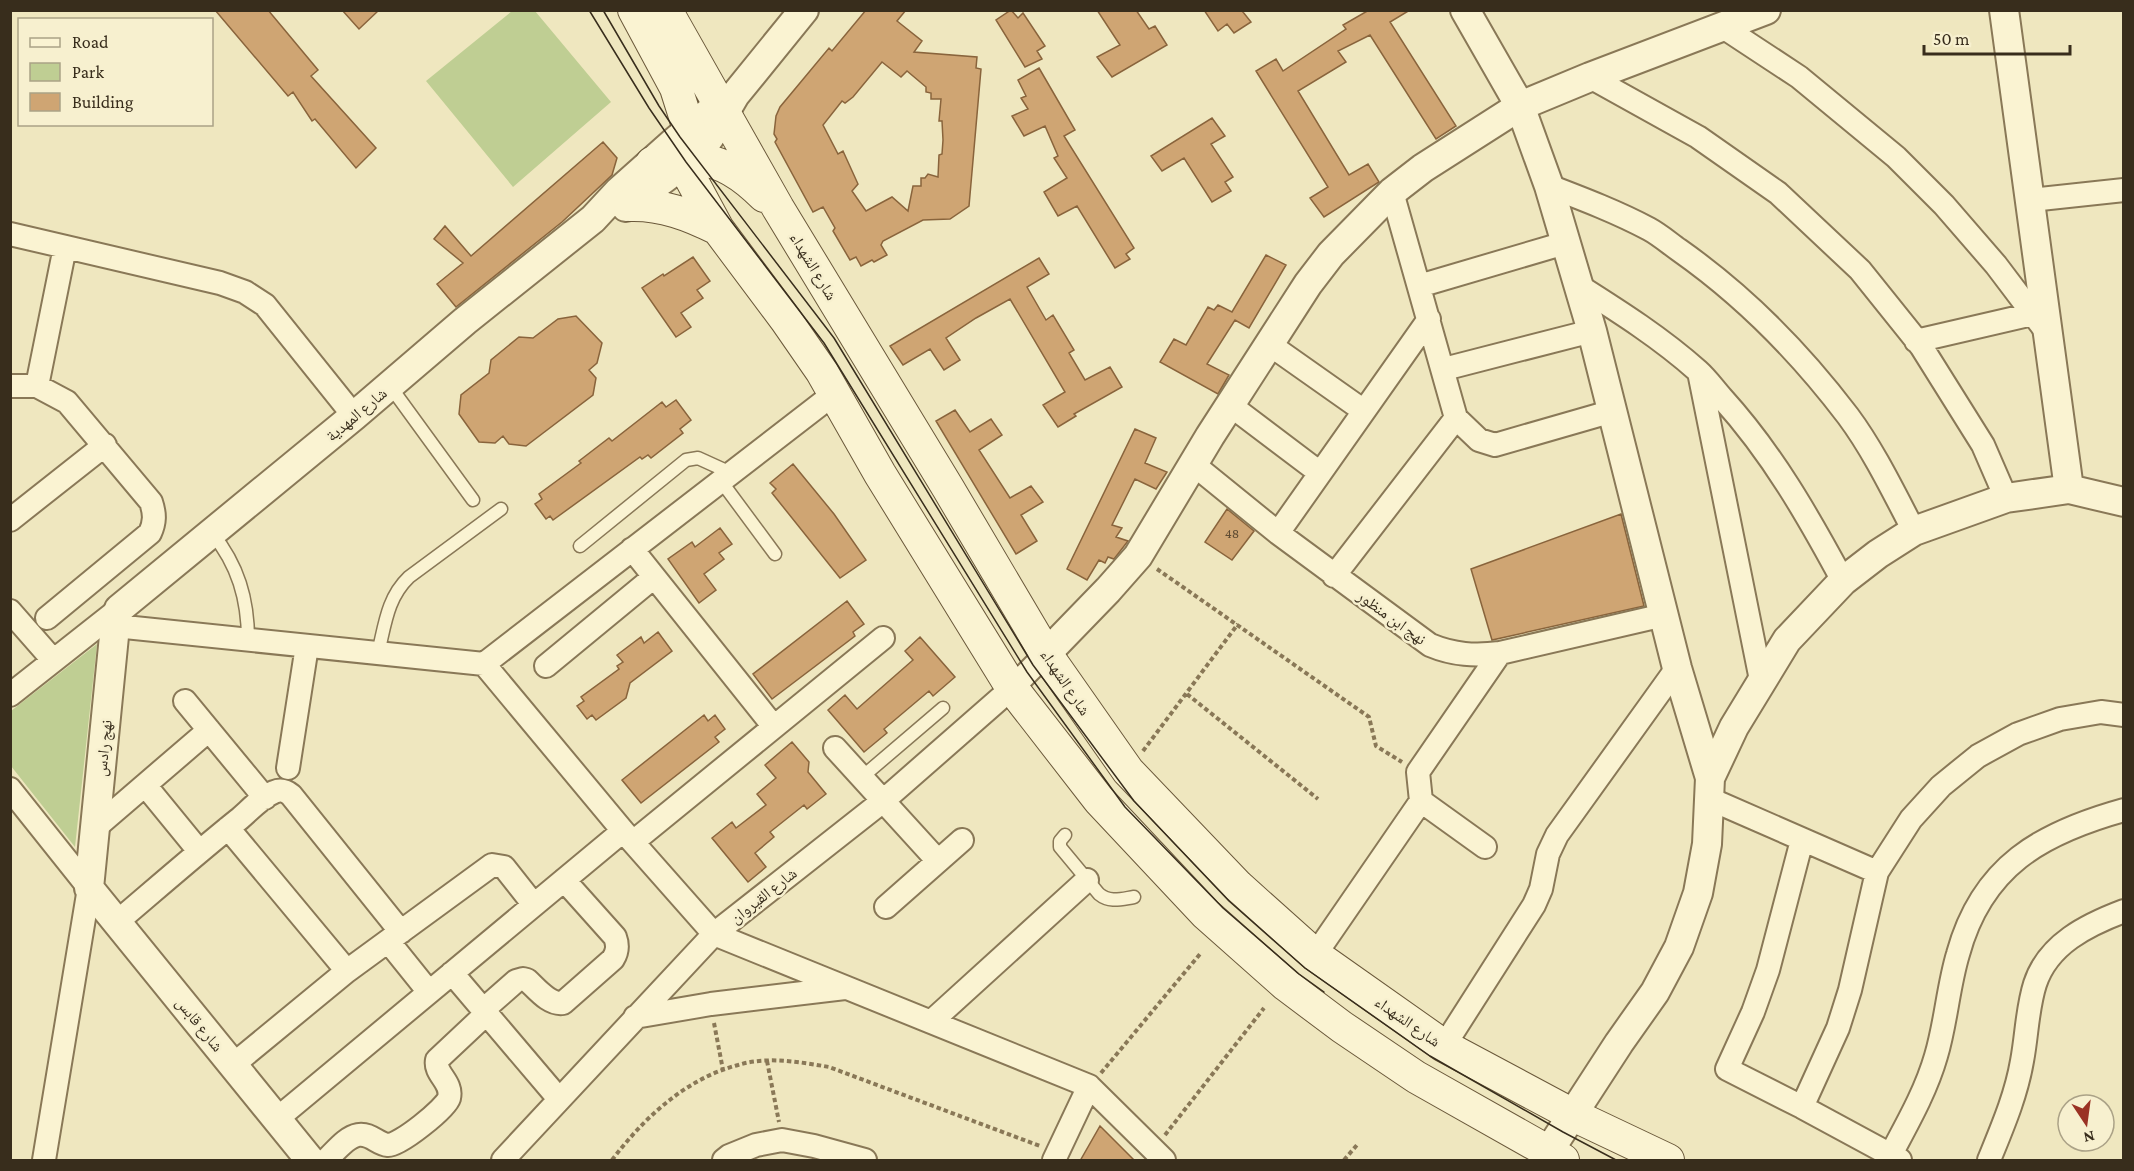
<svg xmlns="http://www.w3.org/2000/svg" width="2134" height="1171" font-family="'Crimson Pro','Noto Naskh Arabic',serif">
	<rect width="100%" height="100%" fill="#efe7bf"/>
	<path fill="#bfce93" d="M 512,11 L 535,11 L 611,102 L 513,187 L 426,81 Z
		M 97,644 L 75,847 L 11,766 L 11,711 Z"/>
	<path fill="#cfa573" stroke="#89643c" stroke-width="1.5" fill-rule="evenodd" d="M 215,10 L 268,10 L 318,70 L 311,76 L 376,148 L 356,168 L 315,119 L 312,121 L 293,92 L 288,96 Z
		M 342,10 L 379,10 L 359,29 Z
		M 866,10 L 906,10 L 897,21 L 922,41 L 914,52 L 977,57 L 976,68 L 981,69 L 969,206 L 950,219 L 923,220 L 883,241 L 881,245 L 887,255 L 874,262 L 872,260 L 861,266 L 856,257 L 850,260 L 833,231 L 835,228 L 823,207 L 813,212 L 775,142 L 777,139 L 774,134 L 776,116 L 780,107 L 829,48 L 832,51 ZM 882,62 L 901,77 L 907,71 L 926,87 L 926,92 L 931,93 L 931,99 L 941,99 L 939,121 L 942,121 L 943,140 L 942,154 L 939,155 L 938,177 L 928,174 L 925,178 L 921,178 L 921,186 L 913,186 L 908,211 L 892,197 L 866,211 L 852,191 L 858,184 L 843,151 L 838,154 L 823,125 L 842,101 L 845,103 L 853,97 Z
		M 1011,10 L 1018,18 L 1023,13 L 1045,46 L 1037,51 L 1042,59 L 1025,67 L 996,20 Z
		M 1097,10 L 1136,10 L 1149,29 L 1155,26 L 1167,45 L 1112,77 L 1097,57 L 1120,45 Z
		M 1204,10 L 1245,10 L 1243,12 L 1251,22 L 1234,33 L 1227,24 L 1218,31 Z
		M 1369,10 L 1410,10 L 1390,22 L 1456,126 L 1436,139 L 1370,35 L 1338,51 L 1346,62 L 1298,91 L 1349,175 L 1368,164 L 1379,182 L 1324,217 L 1310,198 L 1328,187 L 1256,71 L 1276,59 L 1283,71 L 1346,29 L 1343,25 Z
		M 1039,68 L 1075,130 L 1064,136 L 1134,248 L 1126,254 L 1130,259 L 1115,268 L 1077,206 L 1058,216 L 1044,192 L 1067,178 L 1054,158 L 1058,156 L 1045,126 L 1024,136 L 1012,116 L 1028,109 L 1021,98 L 1026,96 L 1018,80 Z
		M 1212,118 L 1225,136 L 1211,144 L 1233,177 L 1225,182 L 1231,191 L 1212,202 L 1184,158 L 1162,171 L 1151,156 Z
		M 603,142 L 617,158 L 612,175 L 562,222 L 456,307 L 437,284 L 463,263 L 434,239 L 445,226 L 471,256 Z
		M 1266,255 L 1286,265 L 1249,328 L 1235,320 L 1207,364 L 1229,375 L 1218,394 L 1160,362 L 1174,339 L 1186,345 L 1208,307 L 1214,310 L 1218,305 L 1232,312 Z
		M 693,257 L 710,281 L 697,290 L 703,298 L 681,313 L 691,327 L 676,337 L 642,288 L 663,274 L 664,276 Z
		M 1039,258 L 1049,274 L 1027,287 L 1046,320 L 1053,315 L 1074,350 L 1069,353 L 1085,380 L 1110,367 L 1122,387 L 1074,414 L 1076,416 L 1058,427 L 1043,405 L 1065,392 L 1010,299 L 976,318 L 946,338 L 960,360 L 944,370 L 930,349 L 903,365 L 890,346 Z
		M 576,316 L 602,343 L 597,363 L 589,370 L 596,378 L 593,395 L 526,446 L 509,444 L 503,436 L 495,443 L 479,442 L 459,414 L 461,395 L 489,373 L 491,360 L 519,337 L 533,338 L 558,319 Z
		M 676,400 L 691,420 L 680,429 L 683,433 L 651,458 L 648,455 L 642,459 L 640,457 L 553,520 L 550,516 L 546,519 L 535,504 L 542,499 L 539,494 L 581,463 L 579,461 L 609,438 L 612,441 L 662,402 L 666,407 Z
		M 955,410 L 970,432 L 991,419 L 1002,435 L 979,450 L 1010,498 L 1031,486 L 1043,502 L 1021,515 L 1037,541 L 1016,554 L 936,421 Z
		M 1135,429 L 1156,438 L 1145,463 L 1167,472 L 1156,489 L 1135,479 L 1112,525 L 1122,528 L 1116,537 L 1128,541 L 1114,559 L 1108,557 L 1105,563 L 1099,560 L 1087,580 L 1067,569 Z
		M 793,464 L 834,514 L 866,560 L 840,578 L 772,493 L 776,489 L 770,483 Z
		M 1227,509 L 1254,531 L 1232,560 L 1205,542 Z
		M 1621,514 L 1644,606 L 1492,640 L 1471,569 Z
		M 720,528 L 732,544 L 719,553 L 724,559 L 704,574 L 716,590 L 699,603 L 668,559 L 692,542 L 695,547 Z
		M 847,601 L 864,624 L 853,632 L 855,636 L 772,699 L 753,674 Z
		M 658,632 L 672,651 L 630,683 L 626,698 L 596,720 L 592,715 L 587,719 L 577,706 L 584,701 L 581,697 L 619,669 L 617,666 L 623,662 L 617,655 L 641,637 L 644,643 Z
		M 920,637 L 955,677 L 933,696 L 929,691 L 884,729 L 887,733 L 864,752 L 828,710 L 845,695 L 857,709 L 913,660 L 905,651 Z
		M 704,715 L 708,721 L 715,715 L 725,729 L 715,737 L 719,742 L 641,803 L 622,780 Z
		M 792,742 L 809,762 L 808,772 L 826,794 L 807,809 L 804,805 L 770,832 L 774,837 L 755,853 L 766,867 L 748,882 L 712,838 L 732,822 L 736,828 L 766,805 L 757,794 L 776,778 L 765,765 Z
		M 1100,1126 L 1135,1161 L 1080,1161 Z"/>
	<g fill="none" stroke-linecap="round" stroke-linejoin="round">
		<defs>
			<path id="service" d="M 390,386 L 473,500
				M 721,481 L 775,554
				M 212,533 C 238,565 248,599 248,640
				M 580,546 L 686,460 L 698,458 L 731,473
				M 378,653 C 385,625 387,598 409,577 L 501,509
				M 861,778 L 943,708
				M 1065,835 L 1060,841 L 1060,847 L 1099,894 C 1110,903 1121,899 1134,897"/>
			<path id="minor" d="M 1723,27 L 1799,77 L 1896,157 L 1944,205 L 1996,265 L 2046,331
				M 1590,77 L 1698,137 L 1778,193 L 1860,270 L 1921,346 L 1983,445 L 2006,498
				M 1549,186 C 1583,199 1617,212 1649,229 C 1660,235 1669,243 1679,250 C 1743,295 1801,354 1848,416 C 1874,451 1894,493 1914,531
				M 2031,200 L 2124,190
				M 10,234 L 220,283 L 245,292 L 265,305 L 354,416
				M 1419,286 L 1565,243
				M 1579,286 C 1620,312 1661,338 1698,371 C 1707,379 1714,389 1722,398 C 1772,453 1808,516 1843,581
				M 1916,341 L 2033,314
				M 1269,344 L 1364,411
				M 1444,369 L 1592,331
				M 1699,372 L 1761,680
				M 10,386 L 37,386 L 67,402 L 151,502 C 155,514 155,522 150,533 L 47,618
				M 37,386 L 65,247
				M 1230,405 L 1320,473
				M 1456,418 L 1479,440 L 1495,445 L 1613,411
				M 1193,464 L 1278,533 L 1430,645 C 1454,655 1475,656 1500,653 L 1664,615
				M 10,520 L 105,445
				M 1278,533 L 1429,319
				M 632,549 L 774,727
				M 1334,576 L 1456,418 L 1392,192
				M 10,611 L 53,660
				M 115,626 L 484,664 L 623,831 L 714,934 L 1089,1086 L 1164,1160
				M 484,664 L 835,393
				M 546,666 L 654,577
				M 10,695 L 119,609
				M 185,701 L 265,798
				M 835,748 L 938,861
				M 288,768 L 307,646
				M 145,785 L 199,851
				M 10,789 L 89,888 L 44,1160
				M 1710,799 L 1877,872
				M 1421,801 L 1485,847
				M 95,828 L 209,730
				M 228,828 L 347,971
				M 1802,840 L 1768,970 L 1753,1012 L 1727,1069 L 1802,1107 L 1900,1160
				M 633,842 L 883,638
				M 886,907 L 962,840
				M 117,922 C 157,888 197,853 238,820 C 249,811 261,797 274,792 C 281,789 286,791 291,795 L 401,932
				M 388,941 L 429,992
				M 1315,955 L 1421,801 L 1418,772 L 1500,653
				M 452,973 L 559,1099
				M 483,1010 L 516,981 L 523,979 L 527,980 C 537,989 549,1005 563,1003 L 613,959 C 618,951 618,945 615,937 L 564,880
				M 635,1017 L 711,1004 L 845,988
				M 932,1021 L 1087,880
				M 1444,1046 L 1534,905 L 1541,889 L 1548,854 L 1557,835 L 1677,668
				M 234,1064 L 347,971 L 492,865 L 504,867 L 534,905
				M 1802,1107 L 1838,1028 L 1850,990 L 1877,872 L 1911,819 L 1941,786 L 1978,756 L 2018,734 L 2060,719 L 2101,712 L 2124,715
				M 278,1118 L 623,831
				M 1890,1156 C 1907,1124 1926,1091 1936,1056 C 1946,1023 1948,987 1958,954 C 1982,866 2041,833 2124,810
				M 326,1160 C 335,1152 346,1137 358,1135 C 371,1133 377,1144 388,1145 C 399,1146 446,1108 449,1098 C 453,1082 434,1074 437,1060 L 486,1014
				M 503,1160 L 714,934 L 883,801 L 1012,688 L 1046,654
				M 724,1160 L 729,1156 L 756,1145 L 782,1140 L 814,1146 L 865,1160
				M 1054,1160 L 1089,1086
				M 1989,1160 C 2002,1128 2016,1096 2022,1061 C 2027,1035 2027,1009 2035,984 C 2048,944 2087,925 2124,911"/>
			<path id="tertiary" d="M 1465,10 L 1520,106 L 1549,186 L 1592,331 L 1677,668 L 1710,778
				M 2004,10 L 2069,489
				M 626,207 L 686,162 L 704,145 L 714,131 L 735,95 L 804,10
				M 1046,654 L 1108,590 L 1138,556 L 1210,436 L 1308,284 L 1331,254 L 1392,192 L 1423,168 L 1520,106 L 1590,77 L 1766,10
				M 310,1160 L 89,888 L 115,626 L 119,609 L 354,416 L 465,321 L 593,219 L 618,192 L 673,143 L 718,105 L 735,95
				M 1543,1160 L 1619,1043 L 1655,992 L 1679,947 L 1698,893 L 1707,844 L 1710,778 L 1734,727 L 1787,640 L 1843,581 L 1878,554 L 1914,531 L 2006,498 L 2069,489 L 2124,502"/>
			<path id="secondary" d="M 634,10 L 676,88 L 689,129 L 686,162 L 691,179 L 718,229 L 786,320 L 822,372 L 880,474 L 1012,688 L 1099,800 L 1206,914 L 1286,985 L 1342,1027 L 1416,1077 L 1563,1160
				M 666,10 L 778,208 L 948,488 L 1046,654 L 1128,771 L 1238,886 L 1315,955 L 1444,1046 L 1573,1115 L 1668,1160
				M 652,163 C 663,162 674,163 685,162 C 690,162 694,160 699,160 C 724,161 747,179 764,196
				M 630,205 C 662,204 690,215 718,229"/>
		</defs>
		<use href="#service" stroke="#897857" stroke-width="15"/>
		<use href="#minor" stroke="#897857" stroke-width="26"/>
		<use href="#tertiary" stroke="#897857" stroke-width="32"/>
		<use href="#secondary" stroke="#6a583a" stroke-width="34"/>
		<path stroke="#897857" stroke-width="4" stroke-dasharray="4.5 3" stroke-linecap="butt" d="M 1157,569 L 1369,717 L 1376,746 L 1402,762
			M 1187,694 L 1318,799
			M 1143,751 L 1238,624
			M 714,1023 L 723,1070
			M 767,1061 L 779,1122
			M 1101,1073 L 1200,954
			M 1165,1135 L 1264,1008
			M 612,1160 C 644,1118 685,1079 738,1065 C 767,1056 800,1062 829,1067 L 1040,1146
			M 1344,1160 L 1357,1145"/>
		<use href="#service" stroke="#faf3d2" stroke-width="12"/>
		<use href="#minor" stroke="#faf3d2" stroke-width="22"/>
		<use href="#tertiary" stroke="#faf3d2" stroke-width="28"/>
		<use href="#secondary" stroke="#faf3d2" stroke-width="32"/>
		<path stroke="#382d1c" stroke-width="1.5" d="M 589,10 L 649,108 L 686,162 L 824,343 L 1027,672 L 1125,807 L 1223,908 L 1299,974 L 1324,992
			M 603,10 L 659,106 L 680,137 L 834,338 L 1033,665 L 1134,801 L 1229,901 L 1305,968 L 1430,1056 L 1563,1132 L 1616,1160"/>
	</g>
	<g text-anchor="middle" stroke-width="5" stroke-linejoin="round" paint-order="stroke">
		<g font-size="14" fill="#5e4b32">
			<text x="1232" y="538">48</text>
		</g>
		<g font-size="16" fill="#382d1c" stroke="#f7f0cf">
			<text transform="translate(814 266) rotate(59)" y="6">شارع الشهداء</text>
			<text transform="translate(356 414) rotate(-40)" y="6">شارع المهدية</text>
			<text transform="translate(1392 617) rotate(36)" y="6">نهج ابن منظور</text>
			<text transform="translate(1066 682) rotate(56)" y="6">شارع الشهداء</text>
			<text transform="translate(103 748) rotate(-84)" y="6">نهج رادس</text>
			<text transform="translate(763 895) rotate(-38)" y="6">شارع القيروان</text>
			<text transform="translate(1408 1021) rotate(35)" y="6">شارع الشهداء</text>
			<text transform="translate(200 1024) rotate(51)" y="6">شارع قابس</text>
		</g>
	</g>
	<rect width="2134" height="1171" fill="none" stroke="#382d1c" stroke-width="24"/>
	<rect x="18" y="18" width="195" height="108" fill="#f7f0cf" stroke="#aba287" stroke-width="1.5"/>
	<rect x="30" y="38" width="30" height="9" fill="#faf3d2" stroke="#aba287" stroke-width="1.5"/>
	<text x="72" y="48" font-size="18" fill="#382d1c">Road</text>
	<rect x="30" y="63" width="30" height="18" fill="#bfce93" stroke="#aba287" stroke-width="1.5"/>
	<text x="72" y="78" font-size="18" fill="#382d1c">Park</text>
	<rect x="30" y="93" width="30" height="18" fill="#cfa573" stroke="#aba287" stroke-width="1.5"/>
	<text x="72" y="108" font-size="18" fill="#382d1c">Building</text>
	<g transform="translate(2086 1123) rotate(167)"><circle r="28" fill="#f7f0cf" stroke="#aba287" stroke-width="1.5"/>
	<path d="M0-4.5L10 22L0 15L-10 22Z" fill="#9a3224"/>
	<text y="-9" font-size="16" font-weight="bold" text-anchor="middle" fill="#382d1c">N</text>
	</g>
	<path d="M1924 45v9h146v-9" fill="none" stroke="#382d1c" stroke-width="3"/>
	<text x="1933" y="45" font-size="18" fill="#382d1c" stroke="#f7f0cf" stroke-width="4.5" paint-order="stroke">50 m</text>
</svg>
